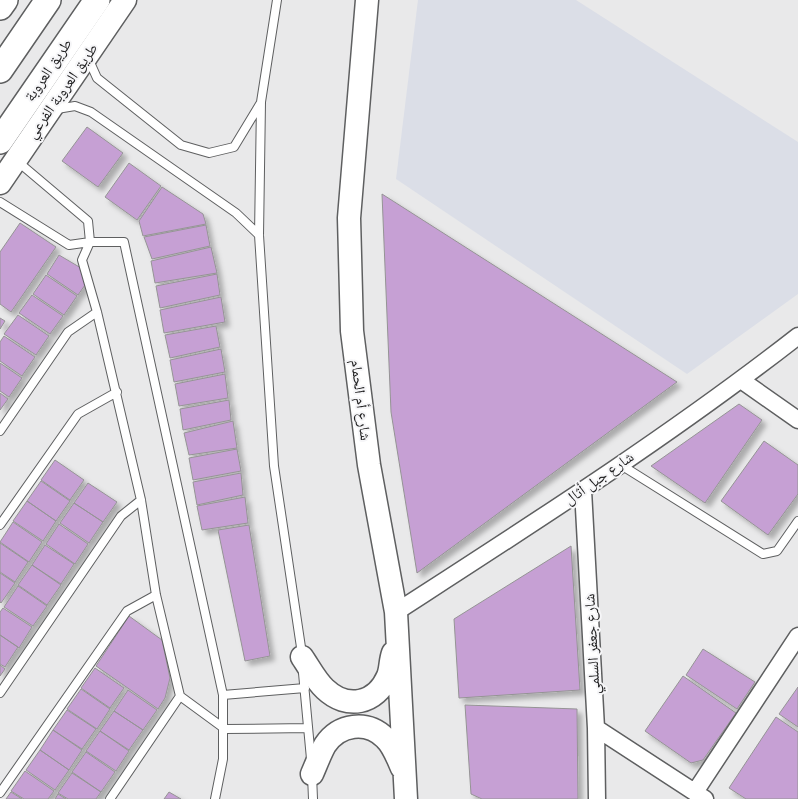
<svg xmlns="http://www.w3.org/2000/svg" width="798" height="799" font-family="Mulish,'Noto Naskh Arabic',sans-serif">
	<defs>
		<filter id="shadow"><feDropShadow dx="4.5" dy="4.5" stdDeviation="2.5" flood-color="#0004"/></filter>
	</defs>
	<rect width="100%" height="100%" fill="#e9e9ea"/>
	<path fill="#dbdee7" d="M 418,0 L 576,0 L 798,142 L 798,294 L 687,374 L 396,179 Z"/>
	<path fill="#c6a0d4" stroke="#959495" filter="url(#shadow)" d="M 87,127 L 123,153 L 98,187 L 62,161 Z
		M 129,163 L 161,186 L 137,220 L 105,197 Z
		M 162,187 L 203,214 L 206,224 L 143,236 L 139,221 Z
		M 382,194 L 677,382 L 417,573 L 391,412 Z
		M 20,223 L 56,247 L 11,312 L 0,304 L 0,252 Z
		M 206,225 L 210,246 L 152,259 L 144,237 Z
		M 211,247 L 217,273 L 155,283 L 151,261 Z
		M 59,255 L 81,268 L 85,285 L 78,295 L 47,274 Z
		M 217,274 L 220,295 L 160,308 L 156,286 Z
		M 46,275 L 77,296 L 64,315 L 33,294 Z
		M 32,295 L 63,316 L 50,334 L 19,313 Z
		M 221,297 L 225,322 L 164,333 L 160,310 Z
		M 18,315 L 49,336 L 36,355 L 4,334 Z
		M 0,318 L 5,321 L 0,329 Z
		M 216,326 L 220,347 L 170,358 L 165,335 Z
		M 4,336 L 35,357 L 22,376 L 0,361 L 0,342 Z
		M 221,349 L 225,372 L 174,382 L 170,360 Z
		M 0,363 L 22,378 L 9,397 L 0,391 Z
		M 225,374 L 228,398 L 179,406 L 175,384 Z
		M 0,393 L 8,399 L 0,410 Z
		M 229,400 L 231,420 L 183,430 L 180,409 Z
		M 739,404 L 762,420 L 705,503 L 651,466 Z
		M 233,421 L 237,448 L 189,455 L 184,433 Z
		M 764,441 L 798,465 L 798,494 L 768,535 L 721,501 Z
		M 237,449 L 241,471 L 193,480 L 189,458 Z
		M 55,460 L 84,480 L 70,500 L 41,480 Z
		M 241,473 L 243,495 L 197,505 L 193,482 Z
		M 41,481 L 70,501 L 56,521 L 27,501 Z
		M 88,483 L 117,502 L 103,522 L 74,503 Z
		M 245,497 L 248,523 L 202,530 L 197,506 Z
		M 27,501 L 56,521 L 43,541 L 13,521 Z
		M 74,503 L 103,522 L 89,543 L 60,523 Z
		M 13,522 L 42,542 L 29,562 L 0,542 Z
		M 59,524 L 88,544 L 75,564 L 46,544 Z
		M 249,525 L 270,656 L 245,661 L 218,530 Z
		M 0,543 L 28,562 L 15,582 L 0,572 Z
		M 45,545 L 74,564 L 61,584 L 32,565 Z
		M 571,546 L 580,690 L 459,698 L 454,619 Z
		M 32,565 L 61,585 L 47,605 L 18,585 Z
		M 0,573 L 15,583 L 1,603 L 0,602 Z
		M 18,586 L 47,606 L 33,626 L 4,607 Z
		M 3,608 L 32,627 L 19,648 L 0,635 L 0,612 Z
		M 129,616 L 162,640 L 170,678 L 165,698 L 158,709 L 96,666 Z
		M 0,635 L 18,647 L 5,667 L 0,664 Z
		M 703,649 L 755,682 L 737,709 L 686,675 Z
		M 0,665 L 5,669 L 0,676 Z
		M 95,668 L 124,688 L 110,708 L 81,688 Z
		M 683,676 L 736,713 L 703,760 L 691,763 L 645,731 Z
		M 798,687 L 798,727 L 779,714 Z
		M 81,689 L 110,709 L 97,729 L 67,709 Z
		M 128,690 L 157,710 L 143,730 L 114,711 Z
		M 465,705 L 577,709 L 578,799 L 482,799 L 471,794 Z
		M 67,710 L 96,729 L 82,749 L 53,730 Z
		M 114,711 L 143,730 L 129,750 L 100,731 Z
		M 776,717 L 798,732 L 798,799 L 746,799 L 729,788 Z
		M 53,730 L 82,750 L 69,770 L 40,750 Z
		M 100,731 L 129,751 L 116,771 L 86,751 Z
		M 40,750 L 69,770 L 55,790 L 26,770 Z
		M 86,752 L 115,772 L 101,792 L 72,772 Z
		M 25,771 L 54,791 L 48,799 L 24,799 L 11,791 Z
		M 72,773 L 101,792 L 96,799 L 68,799 L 58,793 Z
		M 11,792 L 22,799 L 6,799 Z
		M 169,792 L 181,799 L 164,799 Z
		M 58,794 L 66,799 L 55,799 Z"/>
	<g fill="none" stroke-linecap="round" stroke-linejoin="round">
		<defs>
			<path id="lane" d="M 277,0 L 261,102 L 259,235 L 274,466 L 302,654
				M 88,58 L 97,78 L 181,145 L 209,153 L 234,147 L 260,104
				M 57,109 L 75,106 L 91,112 L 236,213 L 259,235
				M 17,161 L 88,221 L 90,242 L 82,260 L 97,312 L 141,500 L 156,595 L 180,696 L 110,799
				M 0,202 L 69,245 L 90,242 L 124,242 L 223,695 L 223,759 L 215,799
				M 0,431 L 68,332 L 97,312
				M 621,465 L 763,554 L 777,551 L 798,521
				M 0,525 L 78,414 L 117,392
				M 303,673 L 311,759
				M 0,693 L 121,516 L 141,500
				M 223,695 L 305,688
				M 180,696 L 225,729 L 308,728
				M 312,775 L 313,799
				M 0,793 L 127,611 L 156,595"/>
			<path id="street" d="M 741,380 L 798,420
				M 583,490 L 596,728 L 597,799
				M 396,612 C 532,524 670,436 798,336
				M 596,728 L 705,799
				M 695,792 L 798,636"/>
			<path id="secondary" d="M 367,0 L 349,218 L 352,331 L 369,465 L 396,612 L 406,799
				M 0,183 L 125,0
				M 302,657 C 309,667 316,681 325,689 C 347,710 376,704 388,676 C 391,669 390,661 393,653
				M 312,774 C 316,765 320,754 325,745 C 339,724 367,720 385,738 C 393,745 398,759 402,768"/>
			<path id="primary" d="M 0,7 L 5,0
				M 0,70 L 48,0
				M 0,141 L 97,0"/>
		</defs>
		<use href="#lane" stroke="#5e5f60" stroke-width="10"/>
		<use href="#street" stroke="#5e5f60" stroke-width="19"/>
		<use href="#secondary" stroke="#5e5f60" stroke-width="25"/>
		<use href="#primary" stroke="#5e5f60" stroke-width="28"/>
		<use href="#lane" stroke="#fff" stroke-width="8"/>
		<use href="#street" stroke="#fff" stroke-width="16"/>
		<use href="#secondary" stroke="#fff" stroke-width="22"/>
		<use href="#primary" stroke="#fff" stroke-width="25"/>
	</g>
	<g text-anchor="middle" stroke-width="4" stroke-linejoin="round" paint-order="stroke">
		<g font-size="15" fill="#222223" stroke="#f6f6f8">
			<text transform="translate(48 70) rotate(-56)" y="5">طريق العروبة</text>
			<text transform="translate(62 91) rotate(-55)" y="5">طريق العروبة الفرعي</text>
			<text transform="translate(361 400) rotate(83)" y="5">شارع أم الحمام</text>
			<text transform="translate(599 478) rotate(-35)" y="5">شارع جبل أثال</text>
			<text transform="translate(592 644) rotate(-93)" y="5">شارع جعفر السلمي</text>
		</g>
	</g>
</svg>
